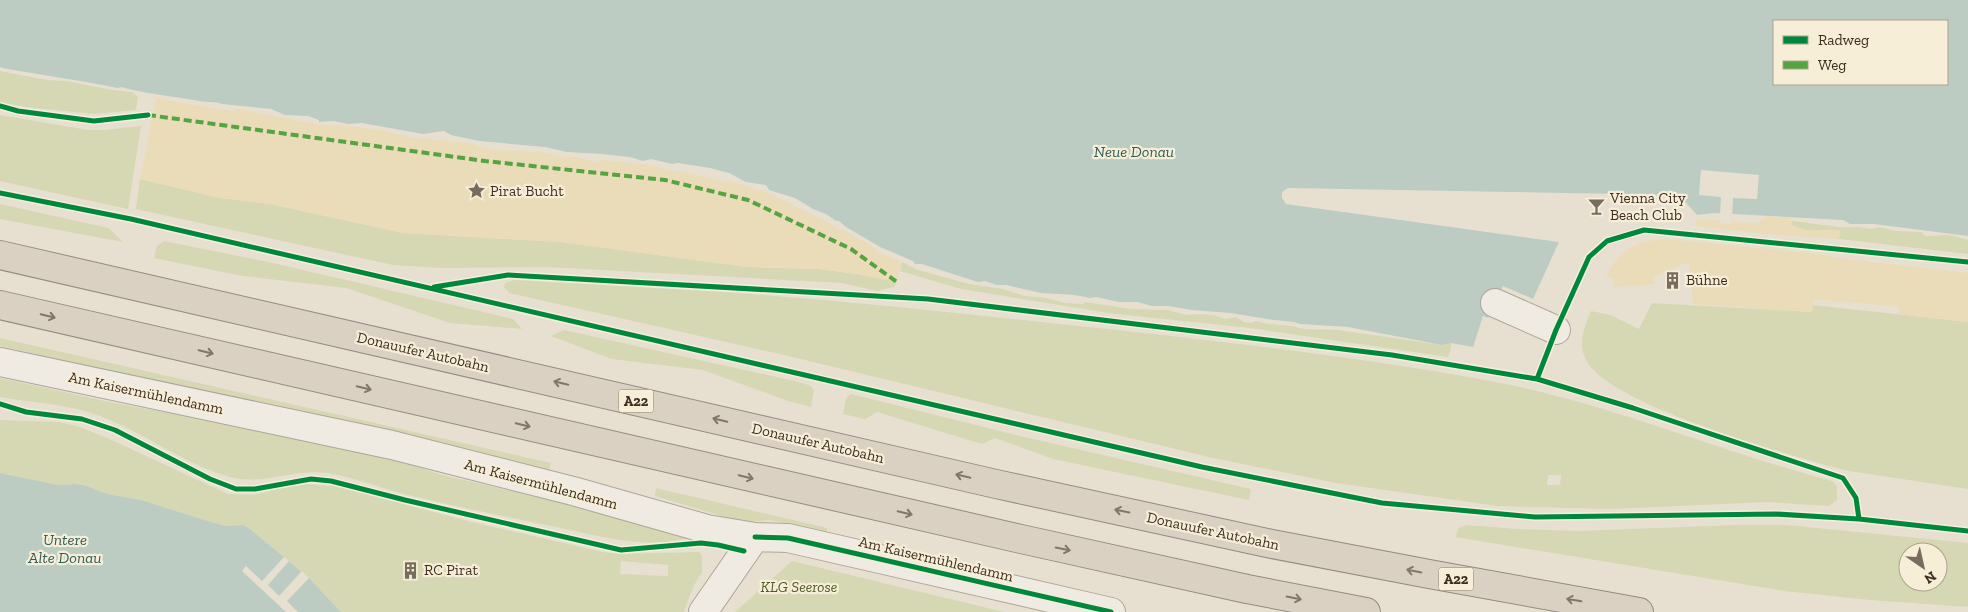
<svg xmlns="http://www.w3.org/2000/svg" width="1968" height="612" font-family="'Zilla Slab',serif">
	<rect width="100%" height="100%" fill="#e7e0d1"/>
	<path fill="#d6d7b3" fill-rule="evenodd" d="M 0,71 L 47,80 L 66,81 L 112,90 L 132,92 L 138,97 L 136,110 L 94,114 L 26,107 L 0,102 Z
		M 0,115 L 88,130 L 105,130 L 141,126 L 128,209 L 0,181 Z
		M 140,179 L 220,198 L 270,204 L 403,233 L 560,242 L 747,267 L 818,269 L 857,274 L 897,282 L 894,287 L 877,291 L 842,283 L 548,267 L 441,268 L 393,265 L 136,209 Z
		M 0,204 L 109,228 L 123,242 L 0,219 Z
		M 1792,221 L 1840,227 L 1860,227 L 1871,229 L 1879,227 L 1895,231 L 1921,232 L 1925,236 L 1950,235 L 1968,240 L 1968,254 L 1839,239 L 1840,230 L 1805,230 L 1791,225 Z
		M 164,241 L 273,263 L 513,319 L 522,329 L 450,323 L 346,288 L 243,276 L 154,258 L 157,246 Z
		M 902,262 L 918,270 L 969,284 L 1003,289 L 1025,296 L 1047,298 L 1065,303 L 1083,304 L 1085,302 L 1131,309 L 1168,310 L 1186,315 L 1198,314 L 1214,315 L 1225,319 L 1236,317 L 1244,322 L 1251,323 L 1256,321 L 1269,324 L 1291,326 L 1304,329 L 1338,330 L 1442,345 L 1451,343 L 1451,349 L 1448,357 L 1250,328 L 1108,313 L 961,289 L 900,271 Z
		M 514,280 C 583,284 653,288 722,292 C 854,301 985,316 1117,330 C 1241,344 1367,358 1490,381 C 1607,402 1717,451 1832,481 L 1837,486 L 1837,500 L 1829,506 L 1767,502 L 1611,509 L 1498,506 L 1336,483 L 1213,458 L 780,354 L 509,293 L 504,287 L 505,283 ZM 1548,475 L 1561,475 L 1560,485 L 1547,485 Z
		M 1652,303 L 1812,312 L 1813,305 L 1968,322 L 1968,489 L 1849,471 L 1825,465 C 1776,450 1604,403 1585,358 C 1578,343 1585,325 1591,311 L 1611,315 L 1639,329 Z
		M 564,330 L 799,382 L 811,386 L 814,390 L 811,407 L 788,401 L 703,370 L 612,359 L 551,336 Z
		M 0,338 L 551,463 L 549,471 L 0,346 Z
		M 0,378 L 114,403 L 231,424 L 402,461 L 438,474 L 558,502 L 693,537 C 651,549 611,539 570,530 C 514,518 456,507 400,493 C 376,486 352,477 327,473 C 293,468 261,487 226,476 C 183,463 143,432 100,416 C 69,404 33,403 0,397 Z
		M 851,394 L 1020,436 L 1251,489 L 1249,500 L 1053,459 L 995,438 L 982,444 L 877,412 L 865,419 L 843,414 L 846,398 Z
		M 0,420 L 58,422 L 77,426 L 105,437 L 228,494 L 254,495 L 289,486 L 305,484 L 334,486 L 472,522 L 603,552 L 621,554 L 699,552 L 702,556 L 702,573 C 695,579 688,602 684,612 L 341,612 L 309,578 L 250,529 L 243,525 L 226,526 L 211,522 L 141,500 L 107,494 L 84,485 L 75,484 L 58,485 L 0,473 ZM 621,561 L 668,565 L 668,576 L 620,574 Z
		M 656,488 L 827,528 L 827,532 L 770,520 L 741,522 L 655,496 Z
		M 1467,525 L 1517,529 L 1578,531 L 1735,525 L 1786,525 L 1968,543 L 1968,607 L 1870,600 L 1784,591 L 1455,537 L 1459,528 ZM 1908,552 L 1938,552 L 1938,582 L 1908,582 Z
		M 792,561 L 1004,612 L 735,612 Z"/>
	<path fill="#eadcb9" d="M 156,98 L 231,111 L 236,109 L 245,110 L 323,126 C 337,122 394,132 409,137 L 469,143 L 486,148 L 513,151 L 526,151 L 529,153 L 539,151 L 562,157 L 578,157 L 598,163 L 601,160 L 652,165 L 668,171 L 681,171 L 721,181 L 731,181 L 771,194 L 870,244 L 879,253 L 902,262 L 897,282 L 857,274 L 818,269 L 747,267 L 560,242 L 403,233 L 270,204 L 220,198 L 140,179 Z
		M 1767,216 L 1792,218 L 1791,225 L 1805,230 L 1840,230 L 1839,239 L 1764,234 L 1696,226 L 1697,219 L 1720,220 L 1720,223 L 1731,224 L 1731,220 C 1744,222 1758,227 1767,216 Z
		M 1667,239 L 1829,255 L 1829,257 L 1968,273 L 1968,322 L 1899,314 L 1899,307 L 1814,299 L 1812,312 L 1693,304 L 1689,262 L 1653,277 L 1655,284 L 1613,287 L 1614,280 L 1606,276 C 1621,248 1636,241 1667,239 Z"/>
	<path fill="#bcccc2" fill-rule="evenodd" d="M 0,0 L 1968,0 L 1968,236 L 1874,224 L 1850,224 L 1843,220 L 1714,213 L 1697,215 L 1679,195 L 1288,188 L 1282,192 L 1282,198 L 1286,204 L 1559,242 L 1533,299 L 1503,286 L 1488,318 L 1483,316 L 1473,347 L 1451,343 L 1442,345 L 1348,327 L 1300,324 L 1294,322 L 1274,320 L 1230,313 L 1192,310 L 1168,306 L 1152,306 L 1137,302 L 1119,302 L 1096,297 L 1090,298 L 1075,295 L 1041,293 L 1006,285 L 997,285 L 985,281 L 978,282 L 922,264 L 915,264 L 913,261 L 880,247 L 846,227 L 839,221 L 836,221 L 826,214 L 813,209 L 795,198 L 769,190 L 766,185 L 746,182 L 729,173 L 710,168 L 678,163 L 672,164 L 651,159 L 643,161 L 630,157 L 602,154 L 567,152 L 545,147 L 479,141 L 451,135 L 444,131 L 423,134 L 362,123 L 348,124 L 334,121 L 319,122 L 319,120 L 308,116 L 285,115 L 271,109 L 222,104 C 214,101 206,103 199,101 C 173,96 146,94 121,87 L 118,88 C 79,80 41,75 2,68 L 0,67 ZM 1774,21 L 1947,21 L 1947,84 L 1774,84 Z
		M 0,473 L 58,485 L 75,484 L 84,485 L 107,494 L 141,500 L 211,522 L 226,526 L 243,525 L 250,529 L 309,578 L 341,612 L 0,612 Z"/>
	<path fill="#e7e0d1" d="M 1701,170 L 1759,175 L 1757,199 L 1733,198 L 1732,217 L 1720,216 L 1721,197 L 1699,195 Z
		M 284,557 L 289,561 L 268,585 L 279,596 L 302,571 L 309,578 L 287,601 L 298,612 L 286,612 L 242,571 L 246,566 L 262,581 Z"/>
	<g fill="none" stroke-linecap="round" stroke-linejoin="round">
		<defs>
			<path id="minor" d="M 1495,303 L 1556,330
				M 0,362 L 392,445 L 573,491 L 707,529 L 755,537 L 788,538 L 1111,612
				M 703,612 L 755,537"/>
			<path id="highway" d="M 0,255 L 996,484 L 1272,544 L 1429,574 L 1639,612
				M 0,305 L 1021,539 L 1247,589 L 1366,612"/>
		</defs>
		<use href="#minor" stroke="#ada599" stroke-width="30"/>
		<use href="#highway" stroke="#928b80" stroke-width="30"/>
		<use href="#minor" stroke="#efebe3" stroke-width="28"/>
		<use href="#highway" stroke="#dad1c2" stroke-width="28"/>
		<path stroke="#54a441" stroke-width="4" stroke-dasharray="8 4" stroke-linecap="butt" d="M 148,115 L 485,161 L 665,180 L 748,200 L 851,249 L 897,282"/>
		<defs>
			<path id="cycleway" d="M 0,106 L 18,111 L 94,121 L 148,115
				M 0,193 L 131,219 L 1202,467 L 1382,503 L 1535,517 L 1776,514 L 1859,519 L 1968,531
				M 434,287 L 508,275 L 928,299 L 1392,355 L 1537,379 L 1633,408 L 1843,478 L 1856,498 L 1859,519
				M 1537,379 L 1556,330 L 1589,257 L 1607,241 L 1644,230 L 1968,262
				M 0,404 L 26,412 L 82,419 L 115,430 L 210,479 L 236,489 L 255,489 L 311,479 L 331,481 L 405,500 L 621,550 L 701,543 L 718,545 L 744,551
				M 755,537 L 788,538 L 1111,612"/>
		</defs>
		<use href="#cycleway" stroke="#f7eed8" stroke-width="8"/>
		<use href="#cycleway" stroke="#00873e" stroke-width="5"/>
	</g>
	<defs><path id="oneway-shaft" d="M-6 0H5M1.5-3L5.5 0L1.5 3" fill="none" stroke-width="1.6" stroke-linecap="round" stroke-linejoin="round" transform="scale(1.25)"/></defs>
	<g stroke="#847769">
		<use href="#oneway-shaft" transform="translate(48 316) rotate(13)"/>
		<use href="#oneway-shaft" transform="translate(206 352) rotate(13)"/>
		<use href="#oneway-shaft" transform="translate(561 383) rotate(-167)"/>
		<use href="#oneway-shaft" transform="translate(364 388) rotate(13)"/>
		<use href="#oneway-shaft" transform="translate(720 420) rotate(-167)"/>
		<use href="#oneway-shaft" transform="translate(523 425) rotate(13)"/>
		<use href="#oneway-shaft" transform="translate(963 476) rotate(-167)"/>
		<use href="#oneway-shaft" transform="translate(746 477) rotate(13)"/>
		<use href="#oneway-shaft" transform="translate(1122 511) rotate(-168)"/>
		<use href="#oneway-shaft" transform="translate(905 513) rotate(13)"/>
		<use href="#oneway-shaft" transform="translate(1063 549) rotate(12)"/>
		<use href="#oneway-shaft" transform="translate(1414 571) rotate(-169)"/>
		<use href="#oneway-shaft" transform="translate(1294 598) rotate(11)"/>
		<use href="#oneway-shaft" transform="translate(1574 600) rotate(-170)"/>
	</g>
	<defs>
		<symbol id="sight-bare" viewBox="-9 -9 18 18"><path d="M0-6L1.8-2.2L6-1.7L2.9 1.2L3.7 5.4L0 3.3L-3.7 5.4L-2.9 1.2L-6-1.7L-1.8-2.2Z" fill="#786c5e" stroke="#f7eed8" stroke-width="2.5" paint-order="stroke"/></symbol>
		<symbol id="bar-bare" viewBox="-9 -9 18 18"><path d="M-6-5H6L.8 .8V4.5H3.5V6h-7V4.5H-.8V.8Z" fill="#786c5e" stroke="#f7eed8" stroke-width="2.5" paint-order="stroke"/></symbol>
		<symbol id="building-bare" viewBox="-9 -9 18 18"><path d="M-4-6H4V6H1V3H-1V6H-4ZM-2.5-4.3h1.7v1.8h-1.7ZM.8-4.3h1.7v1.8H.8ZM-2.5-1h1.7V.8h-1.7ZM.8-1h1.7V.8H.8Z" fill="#786c5e" stroke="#f7eed8" stroke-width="2.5" paint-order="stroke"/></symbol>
	</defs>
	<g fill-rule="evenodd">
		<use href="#sight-bare" x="464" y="178" width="25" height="25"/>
		<use href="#bar-bare" x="1584" y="194" width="25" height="25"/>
		<use href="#building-bare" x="1660" y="268" width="25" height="25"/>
		<use href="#building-bare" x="398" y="558" width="25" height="25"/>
	</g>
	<g text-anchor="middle" stroke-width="4.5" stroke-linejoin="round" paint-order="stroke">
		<g fill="#f7eed8" stroke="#756857" stroke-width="1">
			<rect x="618.5" y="389.5" width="35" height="23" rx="4"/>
			<rect x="1438.5" y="567.5" width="35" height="23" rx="4"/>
		</g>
		<g font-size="14" font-weight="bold" fill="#3d2e20">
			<text x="636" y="406">A22</text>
			<text x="1456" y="584">A22</text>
		</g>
		<g font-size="15" fill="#3d2e20" stroke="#f7eed8" text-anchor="start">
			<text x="490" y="196">Pirat Bucht</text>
			<text x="1610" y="203">Vienna City<tspan x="1610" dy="17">Beach Club</tspan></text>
			<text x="1686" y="285">Bühne</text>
			<text x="424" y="575">RC Pirat</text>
		</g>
		<g font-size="15" fill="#3d2e20" stroke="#f7eed8">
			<text transform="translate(423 352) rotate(13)" y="5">Donauufer Autobahn</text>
			<text transform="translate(146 393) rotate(12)" y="5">Am Kaisermühlendamm</text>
			<text transform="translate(818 443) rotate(13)" y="5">Donauufer Autobahn</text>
			<text transform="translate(541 484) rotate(15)" y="5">Am Kaisermühlendamm</text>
			<text transform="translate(1213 531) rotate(12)" y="5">Donauufer Autobahn</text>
			<text transform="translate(936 559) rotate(13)" y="5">Am Kaisermühlendamm</text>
		</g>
		<g font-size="15" font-style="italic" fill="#4d5a26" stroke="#f7eed8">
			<text x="799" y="592">KLG Seerose</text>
		</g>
		<g font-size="16" font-style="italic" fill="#2f5d5a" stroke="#f7eed8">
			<text x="1134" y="157">Neue Donau</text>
			<text x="65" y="545">Untere<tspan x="65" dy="18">Alte Donau</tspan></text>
		</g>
	</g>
	<rect x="1773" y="20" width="175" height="65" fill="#f7eed8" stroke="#ada18e"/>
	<rect x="1783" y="36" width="25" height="8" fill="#00873e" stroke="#ada18e"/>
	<text x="1818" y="45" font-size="15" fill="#3d2e20">Radweg</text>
	<rect x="1783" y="61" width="25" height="8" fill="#54a441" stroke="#ada18e"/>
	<text x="1818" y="70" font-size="15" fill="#3d2e20">Weg</text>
	<g transform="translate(1923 567) rotate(146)"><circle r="24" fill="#f7eed8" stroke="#ada18e"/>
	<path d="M0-4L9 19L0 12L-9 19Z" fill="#786c5e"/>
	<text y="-8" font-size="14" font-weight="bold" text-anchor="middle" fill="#3d2e20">N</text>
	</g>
</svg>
